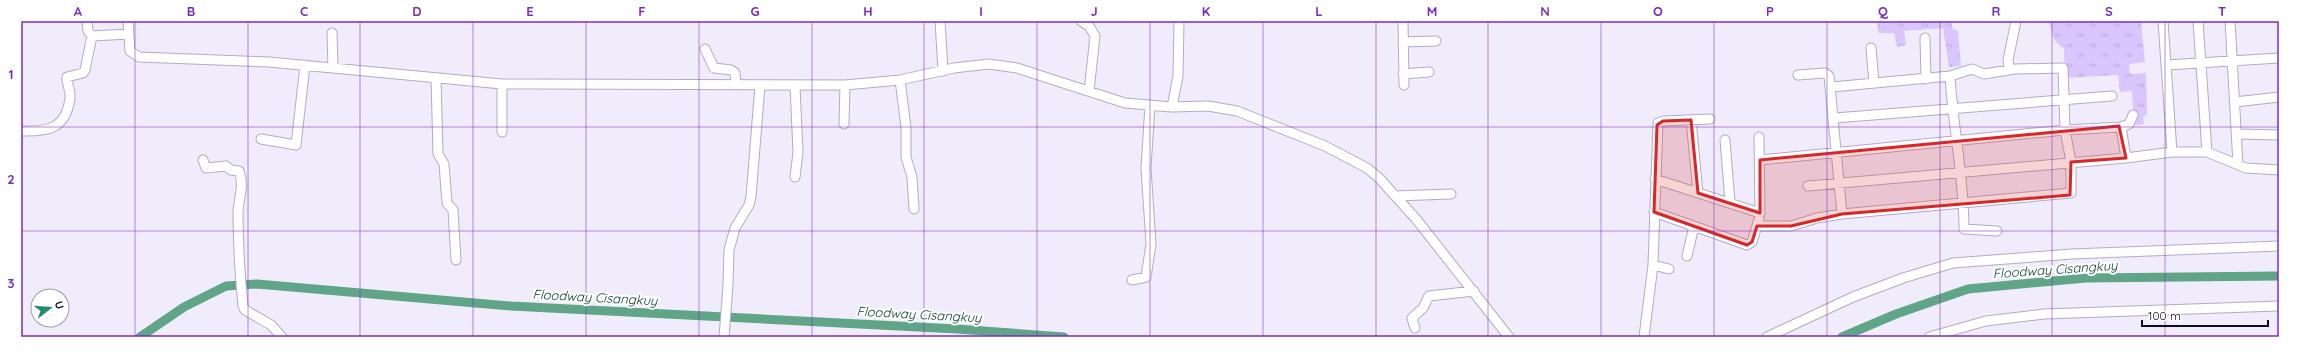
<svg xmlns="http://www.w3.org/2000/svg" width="2300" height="358" font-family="Quicksand,sans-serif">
	<defs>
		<pattern id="grass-tufts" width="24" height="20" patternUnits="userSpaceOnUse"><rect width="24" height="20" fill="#dac6ff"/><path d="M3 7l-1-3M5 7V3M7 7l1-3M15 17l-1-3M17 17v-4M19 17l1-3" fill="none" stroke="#baa9da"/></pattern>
	</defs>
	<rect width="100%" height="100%" fill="#f1ecfc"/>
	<path fill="url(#grass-tufts)" d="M 1877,21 L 1951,21 L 1953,29 L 1958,31 L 1961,66 L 1949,67 L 1943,28 L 1904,31 L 1906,45 L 1897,47 L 1894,33 L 1878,33 Z
		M 2049,21 L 2141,21 L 2145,62 L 2129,64 L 2130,74 L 2146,73 L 2147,115 L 2143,116 L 2144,124 L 2134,125 L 2132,91 L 2120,92 L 2118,75 L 2065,78 L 2064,48 C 2053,43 2052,33 2049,21 Z"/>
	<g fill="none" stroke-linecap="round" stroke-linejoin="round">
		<path stroke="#61a588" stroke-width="9" d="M 140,337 L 184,307 L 226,286 L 257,284 L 511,306 L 957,329 L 1064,337
			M 1842,337 L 1896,314 L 1968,289 L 2086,278 L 2279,276"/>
		<defs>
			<path id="minor" d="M 87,21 L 88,31 L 92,36 L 129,34
				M 128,21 L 130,51 L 139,57 L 269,62 L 502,84 L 537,84 L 845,85 L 900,80 L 954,68 L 989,64 L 1017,68 L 1125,103 L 1172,107 L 1208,106 L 1237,111 L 1325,146 L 1367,168 L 1379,178 L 1416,219 L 1509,337
				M 940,21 L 943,71
				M 1081,21 L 1089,26 L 1095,36 L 1089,91
				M 1403,21 L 1404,85
				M 2163,21 L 2172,152 L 2207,152 L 2246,168 L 2279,170
				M 2198,21 L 2207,152
				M 2230,21 L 2238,165
				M 332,33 L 333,68
				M 1925,38 L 1926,79
				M 1403,42 L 1436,41
				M 1871,48 L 1874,83
				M 705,49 L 714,68 L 731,70 L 735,73 L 736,84
				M 2167,65 L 2279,58
				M 2009,69 L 2008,60 L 2016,21
				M 1403,74 L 1429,72
				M 1798,75 L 1825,73 L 1829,76 L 1842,214
				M 1950,76 C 1953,128 1964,177 1964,229 L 1997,231
				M 436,78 L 438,154 L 444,164 L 447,203 L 453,210 L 456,260
				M 900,80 L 906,127 L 906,157 L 912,177 L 914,209
				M 502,84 L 502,132
				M 2235,102 L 2279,97
				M 1172,107 L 1178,76 L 1179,21
				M 1835,118 L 2112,96
				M 1691,120 L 1698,193
				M 844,124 L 845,85
				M 2121,127 L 2126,158
				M 21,131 C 48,132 66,129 70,98 C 71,90 66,83 67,77 L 83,73 L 85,70 L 92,36
				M 2237,134 L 2279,135
				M 261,139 L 296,145 L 305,65
				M 1725,140 L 1730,202
				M 203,160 L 206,168 L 226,166 L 231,170 L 239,171 C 245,187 238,198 238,214 C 238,245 240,275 243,306 L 245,310 L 271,325 L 282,337
				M 1760,160 L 2065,130 L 2121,127 L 2129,124 L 2133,115
				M 795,177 L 798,152 L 795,86
				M 1655,179 L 1760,213 L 1759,137
				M 1808,186 L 2126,158 L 2172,152
				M 1395,196 L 1451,194
				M 1654,212 L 1747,245 L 1752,242 L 1759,219
				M 1757,226 L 1791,226 L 1817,218 L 1842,214 L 2071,193 L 2071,162 L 2065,130 L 2063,68 L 2015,69 L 1984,74 L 1972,69 L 1950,76 L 1832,87
				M 1687,256 L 1694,226
				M 1653,265 L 1669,269
				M 1132,280 L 1146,277 L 1151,244 L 1146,168 L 1150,105
				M 1415,328 L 1412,318 L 1423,308 L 1429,296 L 1474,291
				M 724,337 L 728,285 L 729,250 L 735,228 L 749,205 L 751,197 L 760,85
				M 1644,337 L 1653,265 L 1658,123 L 1663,121 L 1710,119
				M 1767,337 L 1853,297 L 1903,278 L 1953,263 L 2072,254 L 2279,246
				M 1929,337 L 1986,321 L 2044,314 L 2279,306"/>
		</defs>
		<use href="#minor" stroke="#b3abc4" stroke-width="11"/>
		<use href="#minor" stroke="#fff" stroke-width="9"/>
	</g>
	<path fill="#d62828" fill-opacity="0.2" stroke="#d62828" stroke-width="3" stroke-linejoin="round" d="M 1691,120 L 1698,193 L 1760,213 L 1760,160 L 2119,126 L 2126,158 L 2071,162 L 2070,195 L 1842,214 L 1791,226 L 1757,226 L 1752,242 L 1747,245 L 1654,212 L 1657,125 L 1663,121 Z"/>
	<path fill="none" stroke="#7b2cbf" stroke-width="1" stroke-opacity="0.55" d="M 135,21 L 135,337M 248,21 L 248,337M 360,21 L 360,337M 473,21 L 473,337M 586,21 L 586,337M 699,21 L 699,337M 812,21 L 812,337M 924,21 L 924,337M 1037,21 L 1037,337M 1150,21 L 1150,337M 1263,21 L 1263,337M 1376,21 L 1376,337M 1488,21 L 1488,337M 1601,21 L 1601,337M 1714,21 L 1714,337M 1827,21 L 1827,337M 1940,21 L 1940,337M 2052,21 L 2052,337M 2165,21 L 2165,337M 21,127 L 2279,127M 21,231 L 2279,231"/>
	<g text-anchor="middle" stroke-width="4" stroke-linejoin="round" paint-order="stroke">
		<g font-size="13" font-style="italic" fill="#06422f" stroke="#fff">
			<text transform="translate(2055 269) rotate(-4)" y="5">Floodway Cisangkuy</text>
			<text transform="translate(595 297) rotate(3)" y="5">Floodway Cisangkuy</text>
			<text transform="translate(919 314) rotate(3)" y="5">Floodway Cisangkuy</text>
		</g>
	</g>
	<rect width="2300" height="358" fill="none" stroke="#ffffff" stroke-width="44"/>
	<g transform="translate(50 308) rotate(73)"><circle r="19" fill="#ffffff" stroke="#9f9ea1"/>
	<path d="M0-3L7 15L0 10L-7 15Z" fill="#248c68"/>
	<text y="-6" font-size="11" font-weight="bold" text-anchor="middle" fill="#0f0c15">U</text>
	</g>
	<path d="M2142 320v6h126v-6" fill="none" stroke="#0f0c15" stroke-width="2"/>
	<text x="2148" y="320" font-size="12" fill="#0f0c15" stroke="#ffffff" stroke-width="3" paint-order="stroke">100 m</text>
	<rect x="22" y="22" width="2256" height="314" fill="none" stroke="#7b2cbf" stroke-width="1.5"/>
	<g font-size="13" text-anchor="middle" font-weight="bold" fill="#7b2cbf">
		<text x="78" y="16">A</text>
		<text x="191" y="16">B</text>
		<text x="304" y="16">C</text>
		<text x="417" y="16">D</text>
		<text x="530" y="16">E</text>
		<text x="642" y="16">F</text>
		<text x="755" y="16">G</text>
		<text x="868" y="16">H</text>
		<text x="981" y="16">I</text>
		<text x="1094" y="16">J</text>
		<text x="1206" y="16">K</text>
		<text x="1319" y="16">L</text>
		<text x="1432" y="16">M</text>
		<text x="1545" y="16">N</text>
		<text x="1658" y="16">O</text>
		<text x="1770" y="16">P</text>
		<text x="1883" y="16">Q</text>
		<text x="1996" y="16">R</text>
		<text x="2109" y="16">S</text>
		<text x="2222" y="16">T</text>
		<text x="11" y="79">1</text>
		<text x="11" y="184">2</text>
		<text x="11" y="288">3</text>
	</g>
</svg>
